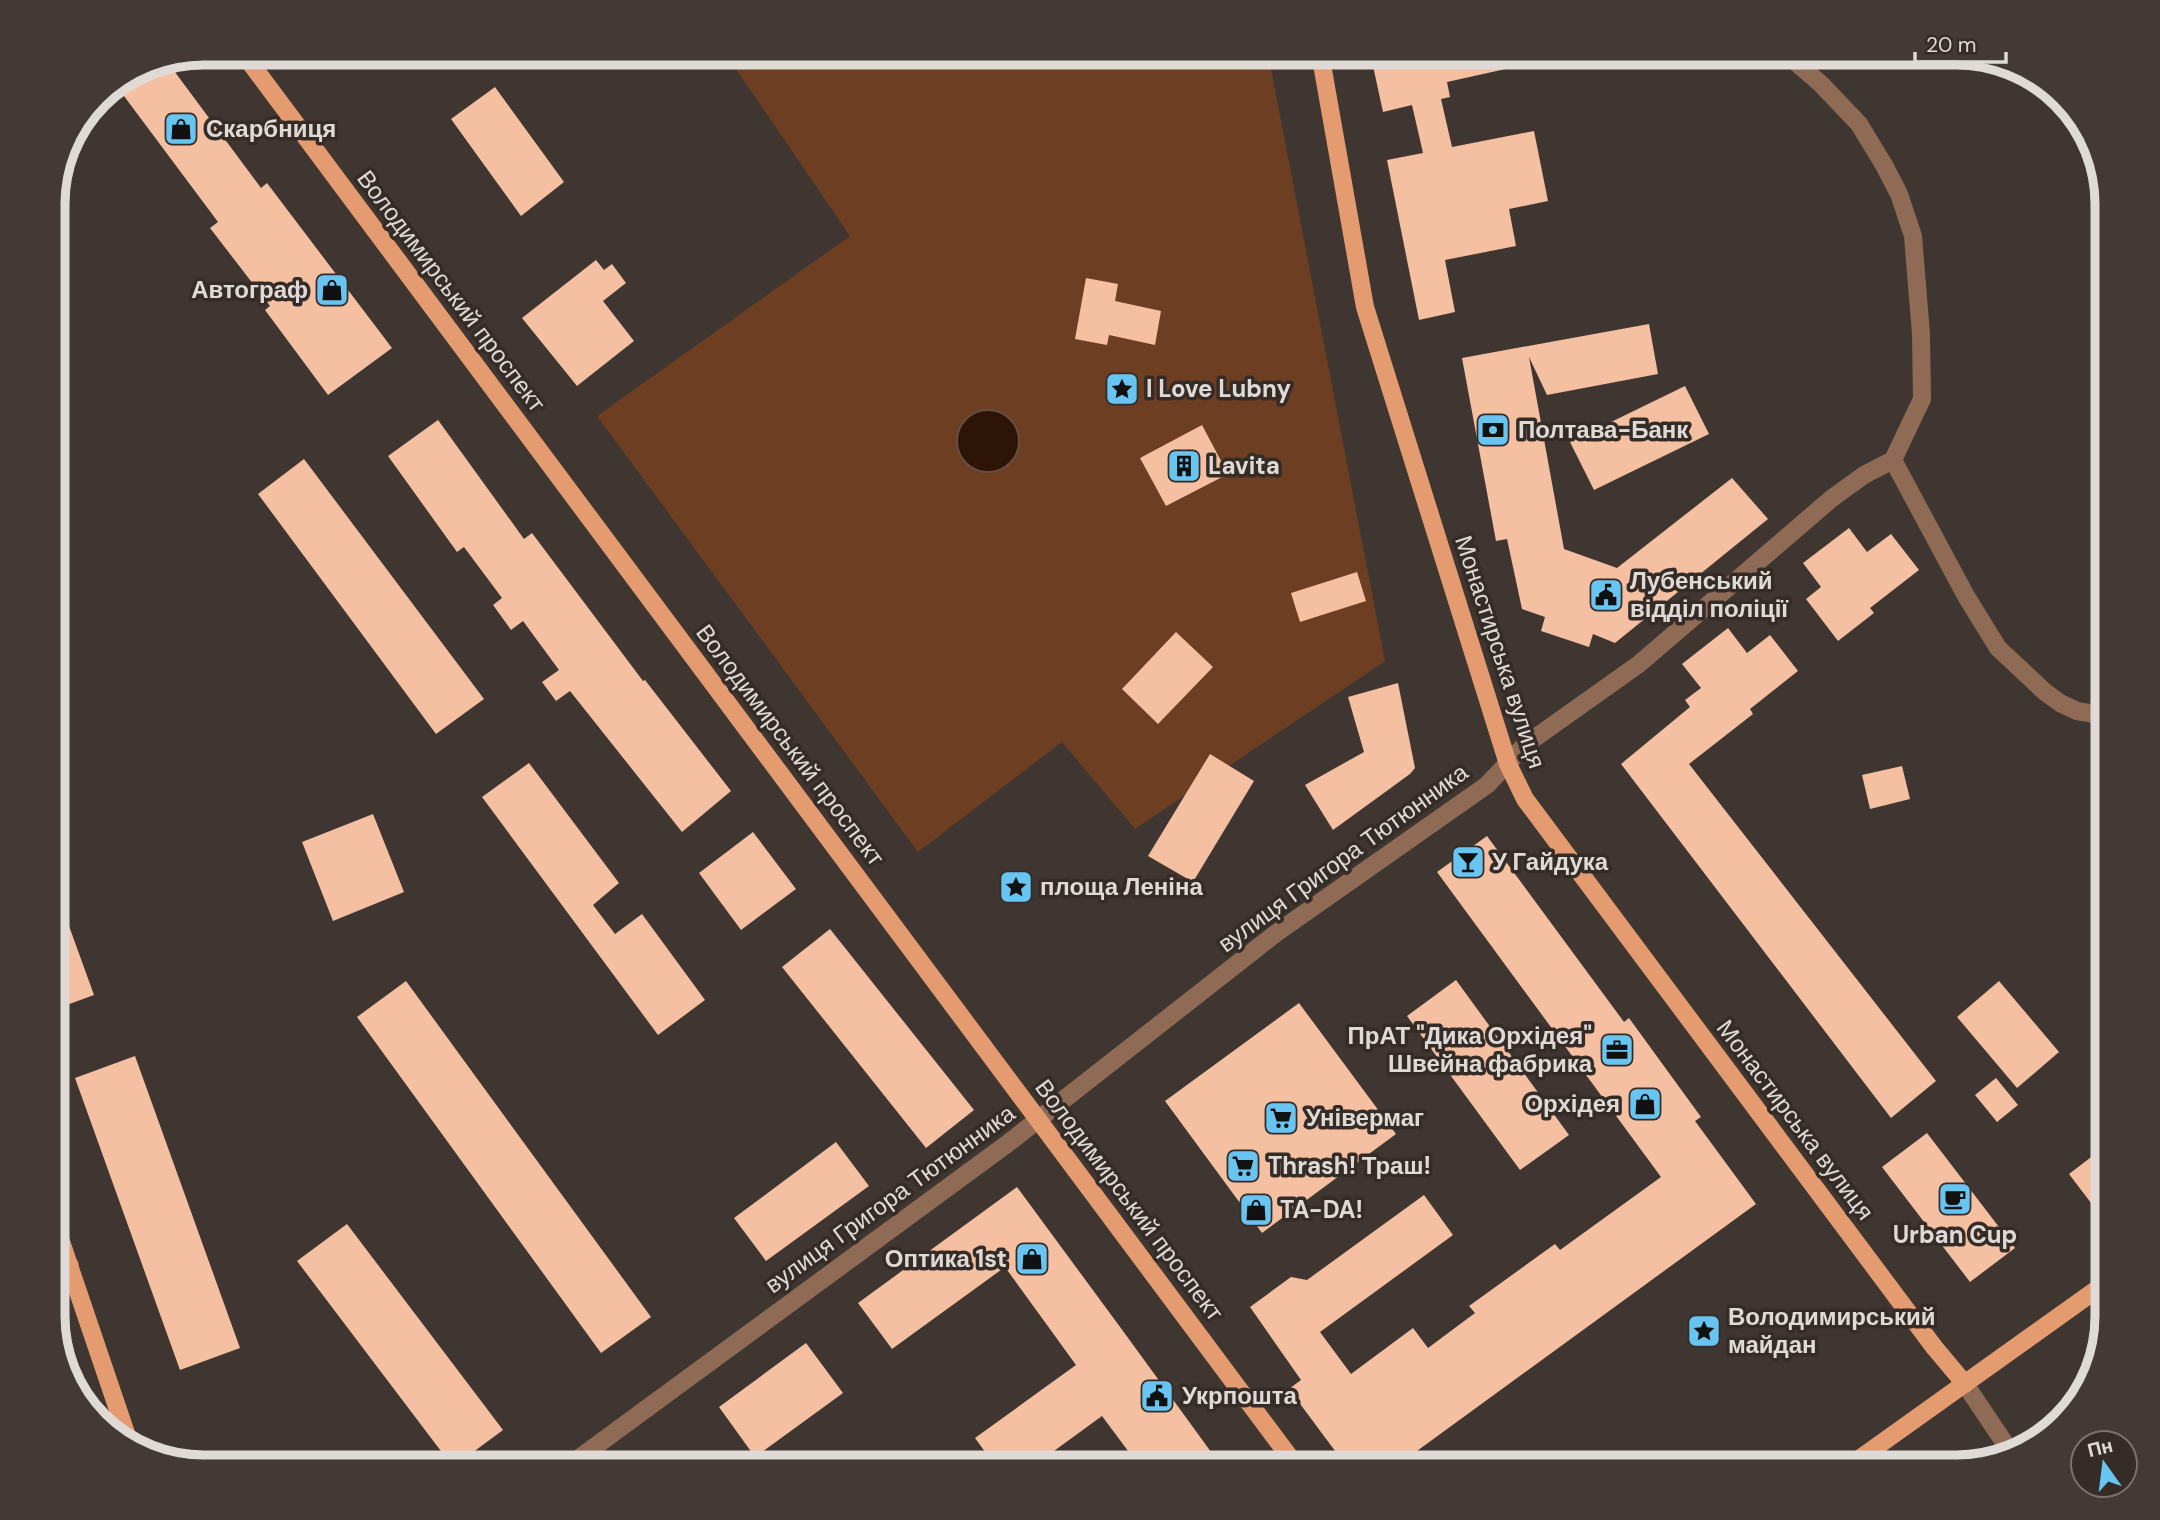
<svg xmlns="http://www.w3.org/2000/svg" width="2160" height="1520" font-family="'DM Sans',sans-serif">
	<rect width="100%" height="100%" fill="#3f3631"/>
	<path fill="#6d3e21" d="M 725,53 L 1268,53 L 1385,661 L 1135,829 L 1062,742 L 918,852 L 597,416 L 850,236 Z
		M 1970,1451 L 1978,1462 L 1947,1467 Z"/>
	<path fill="#2d1404" stroke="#634f43" stroke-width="2" d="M957 441a31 31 0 1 1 62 0a31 31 0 1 1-62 0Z"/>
	<path fill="#f5bfa1" d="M 1370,52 L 1532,52 L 1533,63 L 1447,82 L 1450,97 L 1441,99 L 1452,147 L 1534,131 L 1548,201 L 1509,209 L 1516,246 L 1445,260 L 1455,312 L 1419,320 L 1387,160 L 1423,153 L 1412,105 L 1383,112 Z
		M 166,60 L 261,188 L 267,183 L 392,348 L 328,395 L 265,310 L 270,306 L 210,228 L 218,222 L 115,84 L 146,64 Z
		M 495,87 L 564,182 L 521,216 L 451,119 Z
		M 596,260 L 604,270 L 612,264 L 626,283 L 603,301 L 634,341 L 577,386 L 522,318 Z
		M 1086,278 L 1118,284 L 1115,301 L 1161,311 L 1155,345 L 1109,335 L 1107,345 L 1075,339 Z
		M 1649,324 L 1658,374 L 1547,395 L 1529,357 L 1564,549 L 1617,568 L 1732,478 L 1768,519 L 1615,643 L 1593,634 L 1589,647 L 1541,631 L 1545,617 L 1522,609 L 1507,539 L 1496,541 L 1462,358 Z
		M 1685,386 L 1709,434 L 1594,490 L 1570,442 Z
		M 438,420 L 524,539 L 532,533 L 643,681 L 645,680 L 731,791 L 682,832 L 570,691 L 556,701 L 542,682 L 559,670 L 523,621 L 511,630 L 493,605 L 502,598 L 464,547 L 457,552 L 388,456 Z
		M 1202,425 L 1228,474 L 1166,506 L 1140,458 Z
		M 304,459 L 484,699 L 436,734 L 258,494 Z
		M 1849,528 L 1867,552 L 1891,534 L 1919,570 L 1870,608 L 1874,613 L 1838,641 L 1806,599 L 1821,587 L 1803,563 Z
		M 1357,572 L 1366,601 L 1300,622 L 1291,593 Z
		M 1728,628 L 1747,653 L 1770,635 L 1798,671 L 1750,709 L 1753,714 L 1689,764 L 1936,1081 L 1891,1118 L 1621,764 L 1690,707 L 1685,700 L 1701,688 L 1682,664 Z
		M 1176,632 L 1213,667 L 1158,724 L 1122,689 Z
		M 1398,683 L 1415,768 L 1410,774 L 1333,830 L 1305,785 L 1364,752 L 1348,697 Z
		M 1210,754 L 1254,781 L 1193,882 L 1148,856 Z
		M 529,763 L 619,883 L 593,905 L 615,934 L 642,914 L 705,1000 L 658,1035 L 482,797 Z
		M 1902,766 L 1910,799 L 1870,809 L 1862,775 Z
		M 373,814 L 404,892 L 333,921 L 302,842 Z
		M 753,832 L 796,889 L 741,930 L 699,873 Z
		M 1487,836 L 1624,1022 L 1629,1018 L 1701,1117 L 1695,1121 L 1756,1204 L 1395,1467 L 1347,1467 L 1289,1389 L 1301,1380 L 1250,1307 L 1291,1277 L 1307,1280 L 1424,1195 L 1453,1235 L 1320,1332 L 1351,1374 L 1413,1328 L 1428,1348 L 1475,1313 L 1469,1306 L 1555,1244 L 1560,1250 L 1661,1177 L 1437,872 Z
		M 53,890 L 56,890 L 94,995 L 53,1010 Z
		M 830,929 L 974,1110 L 926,1148 L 782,967 Z
		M 1456,980 L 1569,1135 L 1520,1170 L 1407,1016 Z
		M 406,981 L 651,1317 L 601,1353 L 357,1017 Z
		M 1999,981 L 2059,1052 L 2017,1088 L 1957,1017 Z
		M 1299,1003 L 1396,1134 L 1262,1233 L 1165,1101 Z
		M 135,1056 L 240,1348 L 180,1370 L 75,1078 Z
		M 1996,1078 L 2018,1105 L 1997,1122 L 1975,1095 Z
		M 1927,1133 L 2015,1248 L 1970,1282 L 1882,1167 Z
		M 836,1142 L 869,1186 L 766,1261 L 734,1218 Z
		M 2107,1145 L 2107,1224 L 2069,1174 Z
		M 1017,1187 L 1123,1331 L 1222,1467 L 1140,1467 L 1102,1416 L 1032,1467 L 996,1467 L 975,1438 L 1076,1365 L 1005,1267 L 892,1349 L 858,1303 Z
		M 347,1224 L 503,1430 L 453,1467 L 297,1261 Z
		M 806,1343 L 843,1393 L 755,1457 L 719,1407 Z"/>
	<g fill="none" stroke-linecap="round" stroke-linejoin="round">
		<path stroke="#8f6b56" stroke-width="18" d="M 1893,460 L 1966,596 L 1998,648 L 2045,692 L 2060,703 L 2077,711 L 2107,716
			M 53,1270 L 70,1265
			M 1965,1384 L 2012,1454
			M 567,1467 L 1007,1144 L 1275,934 L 1487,785 L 1525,745 L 1639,664 L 1831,499 L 1864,475 L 1893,460 L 1922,399 L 1921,334 L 1913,236 L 1899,194 L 1884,165 L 1859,124 L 1821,84 L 1785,53"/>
		<path stroke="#e49b70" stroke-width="18" d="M 243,53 L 1297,1467
			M 1320,53 L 1365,307 L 1508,764 L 1525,799 L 1934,1347 L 1965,1384
			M 53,1218 L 129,1442
			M 1848,1467 L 2107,1282"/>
	</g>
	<defs>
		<symbol id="shop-square" viewBox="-11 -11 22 22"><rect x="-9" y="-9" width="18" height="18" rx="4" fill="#68c4f0" stroke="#352c27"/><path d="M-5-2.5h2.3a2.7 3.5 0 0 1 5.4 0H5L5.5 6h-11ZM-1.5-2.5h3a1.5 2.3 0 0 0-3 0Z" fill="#111"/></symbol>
		<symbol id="sight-square" viewBox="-11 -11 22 22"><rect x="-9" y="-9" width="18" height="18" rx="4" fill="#68c4f0" stroke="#352c27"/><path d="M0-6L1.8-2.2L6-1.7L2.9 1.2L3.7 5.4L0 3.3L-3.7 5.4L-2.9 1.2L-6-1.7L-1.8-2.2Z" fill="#111"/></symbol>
		<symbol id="bank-square" viewBox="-11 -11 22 22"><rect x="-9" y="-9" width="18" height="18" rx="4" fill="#68c4f0" stroke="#352c27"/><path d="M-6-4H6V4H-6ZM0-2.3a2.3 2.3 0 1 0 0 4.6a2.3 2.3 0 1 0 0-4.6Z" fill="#111"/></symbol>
		<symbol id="building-square" viewBox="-11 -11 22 22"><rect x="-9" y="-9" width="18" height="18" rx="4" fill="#68c4f0" stroke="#352c27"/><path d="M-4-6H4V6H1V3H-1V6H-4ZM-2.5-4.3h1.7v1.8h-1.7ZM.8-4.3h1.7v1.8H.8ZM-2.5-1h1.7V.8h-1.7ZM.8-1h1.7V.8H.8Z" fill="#111"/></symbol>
		<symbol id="civic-square" viewBox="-11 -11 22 22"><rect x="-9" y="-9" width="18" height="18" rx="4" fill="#68c4f0" stroke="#352c27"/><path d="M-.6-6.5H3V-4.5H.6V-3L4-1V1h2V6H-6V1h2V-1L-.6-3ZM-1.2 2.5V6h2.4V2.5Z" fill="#111"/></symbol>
		<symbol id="bar-square" viewBox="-11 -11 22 22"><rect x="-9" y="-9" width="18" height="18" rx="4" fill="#68c4f0" stroke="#352c27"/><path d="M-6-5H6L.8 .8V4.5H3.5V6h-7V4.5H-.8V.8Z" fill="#111"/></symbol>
		<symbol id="office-square" viewBox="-11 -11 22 22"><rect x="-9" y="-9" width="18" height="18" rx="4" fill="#68c4f0" stroke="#352c27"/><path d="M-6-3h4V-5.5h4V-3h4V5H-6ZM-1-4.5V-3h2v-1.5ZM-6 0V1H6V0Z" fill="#111"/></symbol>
		<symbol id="supermarket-square" viewBox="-11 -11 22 22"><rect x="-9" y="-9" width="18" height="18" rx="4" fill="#68c4f0" stroke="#352c27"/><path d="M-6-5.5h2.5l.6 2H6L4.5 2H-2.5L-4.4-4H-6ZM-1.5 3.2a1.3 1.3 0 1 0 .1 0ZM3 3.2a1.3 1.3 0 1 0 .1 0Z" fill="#111"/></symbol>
		<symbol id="cafe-square" viewBox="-11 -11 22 22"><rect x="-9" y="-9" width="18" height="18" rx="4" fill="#68c4f0" stroke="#352c27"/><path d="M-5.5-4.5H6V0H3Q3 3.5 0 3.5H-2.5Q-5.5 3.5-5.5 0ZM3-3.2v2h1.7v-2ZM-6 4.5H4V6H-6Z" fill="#111"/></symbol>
	</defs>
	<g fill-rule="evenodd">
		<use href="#shop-square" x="162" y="110" width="38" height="38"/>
		<use href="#shop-square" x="313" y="271" width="38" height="38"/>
		<use href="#sight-square" x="1103" y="370" width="38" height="38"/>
		<use href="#bank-square" x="1474" y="411" width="38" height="38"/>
		<use href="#building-square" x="1165" y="447" width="38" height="38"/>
		<use href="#civic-square" x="1587" y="576" width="38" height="38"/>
		<use href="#bar-square" x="1449" y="843" width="38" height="38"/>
		<use href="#sight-square" x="997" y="868" width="38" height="38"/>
		<use href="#office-square" x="1598" y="1031" width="38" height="38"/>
		<use href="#shop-square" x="1626" y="1085" width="38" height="38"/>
		<use href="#supermarket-square" x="1262" y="1099" width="38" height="38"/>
		<use href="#supermarket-square" x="1224" y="1147" width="38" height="38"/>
		<use href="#cafe-square" x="1936" y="1180" width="38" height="38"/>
		<use href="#shop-square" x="1237" y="1191" width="38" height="38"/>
		<use href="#shop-square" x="1013" y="1240" width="38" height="38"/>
		<use href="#sight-square" x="1685" y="1312" width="38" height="38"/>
		<use href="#civic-square" x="1138" y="1377" width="38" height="38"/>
	</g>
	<g text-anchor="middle" stroke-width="7" stroke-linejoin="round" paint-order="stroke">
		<g font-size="24" font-weight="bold" fill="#e0dad6" stroke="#352c27" text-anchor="start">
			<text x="206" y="137">Скарбниця</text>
			<text x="308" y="298" text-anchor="end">Автограф</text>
			<text x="1146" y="397">I Love Lubny</text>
			<text x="1518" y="438">Полтава-Банк</text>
			<text x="1208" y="474">Lavita</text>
			<text x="1630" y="589">Лубенський<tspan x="1630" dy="28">відділ поліції</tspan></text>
			<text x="1492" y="870">У Гайдука</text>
			<text x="1040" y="895">площа Леніна</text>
			<text x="1592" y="1044" text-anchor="end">ПрАТ "Дика Орхідея"<tspan x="1592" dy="28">Швейна фабрика</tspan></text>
			<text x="1620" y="1112" text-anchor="end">Орхідея</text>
			<text x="1306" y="1126">Універмаг</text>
			<text x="1268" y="1174">Thrash! Траш!</text>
			<text x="1280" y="1218">TA-DA!</text>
			<text x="1955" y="1243" text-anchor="middle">Urban Cup</text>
			<text x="1007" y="1267" text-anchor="end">Оптика 1st</text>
			<text x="1728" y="1325">Володимирський<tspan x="1728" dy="28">майдан</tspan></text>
			<text x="1182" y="1404">Укрпошта</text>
		</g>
		<g font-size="24" fill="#e0dad6" stroke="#352c27">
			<text transform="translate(451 291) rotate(53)" y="8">Володимирський проспект</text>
			<text transform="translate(1500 652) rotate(72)" y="8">Монастирська вулиця</text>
			<text transform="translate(790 745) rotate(53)" y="8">Володимирський проспект</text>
			<text transform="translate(1343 858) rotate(-36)" y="8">вулиця Григора Тютюнника</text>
			<text transform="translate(1795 1120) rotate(53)" y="8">Монастирська вулиця</text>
			<text transform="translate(890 1199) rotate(-36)" y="8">вулиця Григора Тютюнника</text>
			<text transform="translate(1129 1200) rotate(53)" y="8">Володимирський проспект</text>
		</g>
	</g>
	<path d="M0 0H2160V1520H0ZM204 65H1956A139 139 0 0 1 2095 204V1316A139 139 0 0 1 1956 1455H204A139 139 0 0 1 65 1316V204A139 139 0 0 1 204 65Z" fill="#433a35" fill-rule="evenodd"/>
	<path fill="none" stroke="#e0dad6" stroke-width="9" d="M204 65H1956A139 139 0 0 1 2095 204V1316A139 139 0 0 1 1956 1455H204A139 139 0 0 1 65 1316V204A139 139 0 0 1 204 65Z"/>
	<g transform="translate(2104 1464) rotate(346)"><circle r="33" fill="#352c27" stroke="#79726d" stroke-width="2"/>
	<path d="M0-5L12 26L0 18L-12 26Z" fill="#68c4f0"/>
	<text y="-10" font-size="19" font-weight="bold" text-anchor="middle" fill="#e0dad6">Пн</text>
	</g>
	<path d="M1915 52v10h91v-10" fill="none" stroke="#e0dad6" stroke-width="3.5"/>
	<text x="1926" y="52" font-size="21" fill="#e0dad6" stroke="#352c27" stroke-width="5" paint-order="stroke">20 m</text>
</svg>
